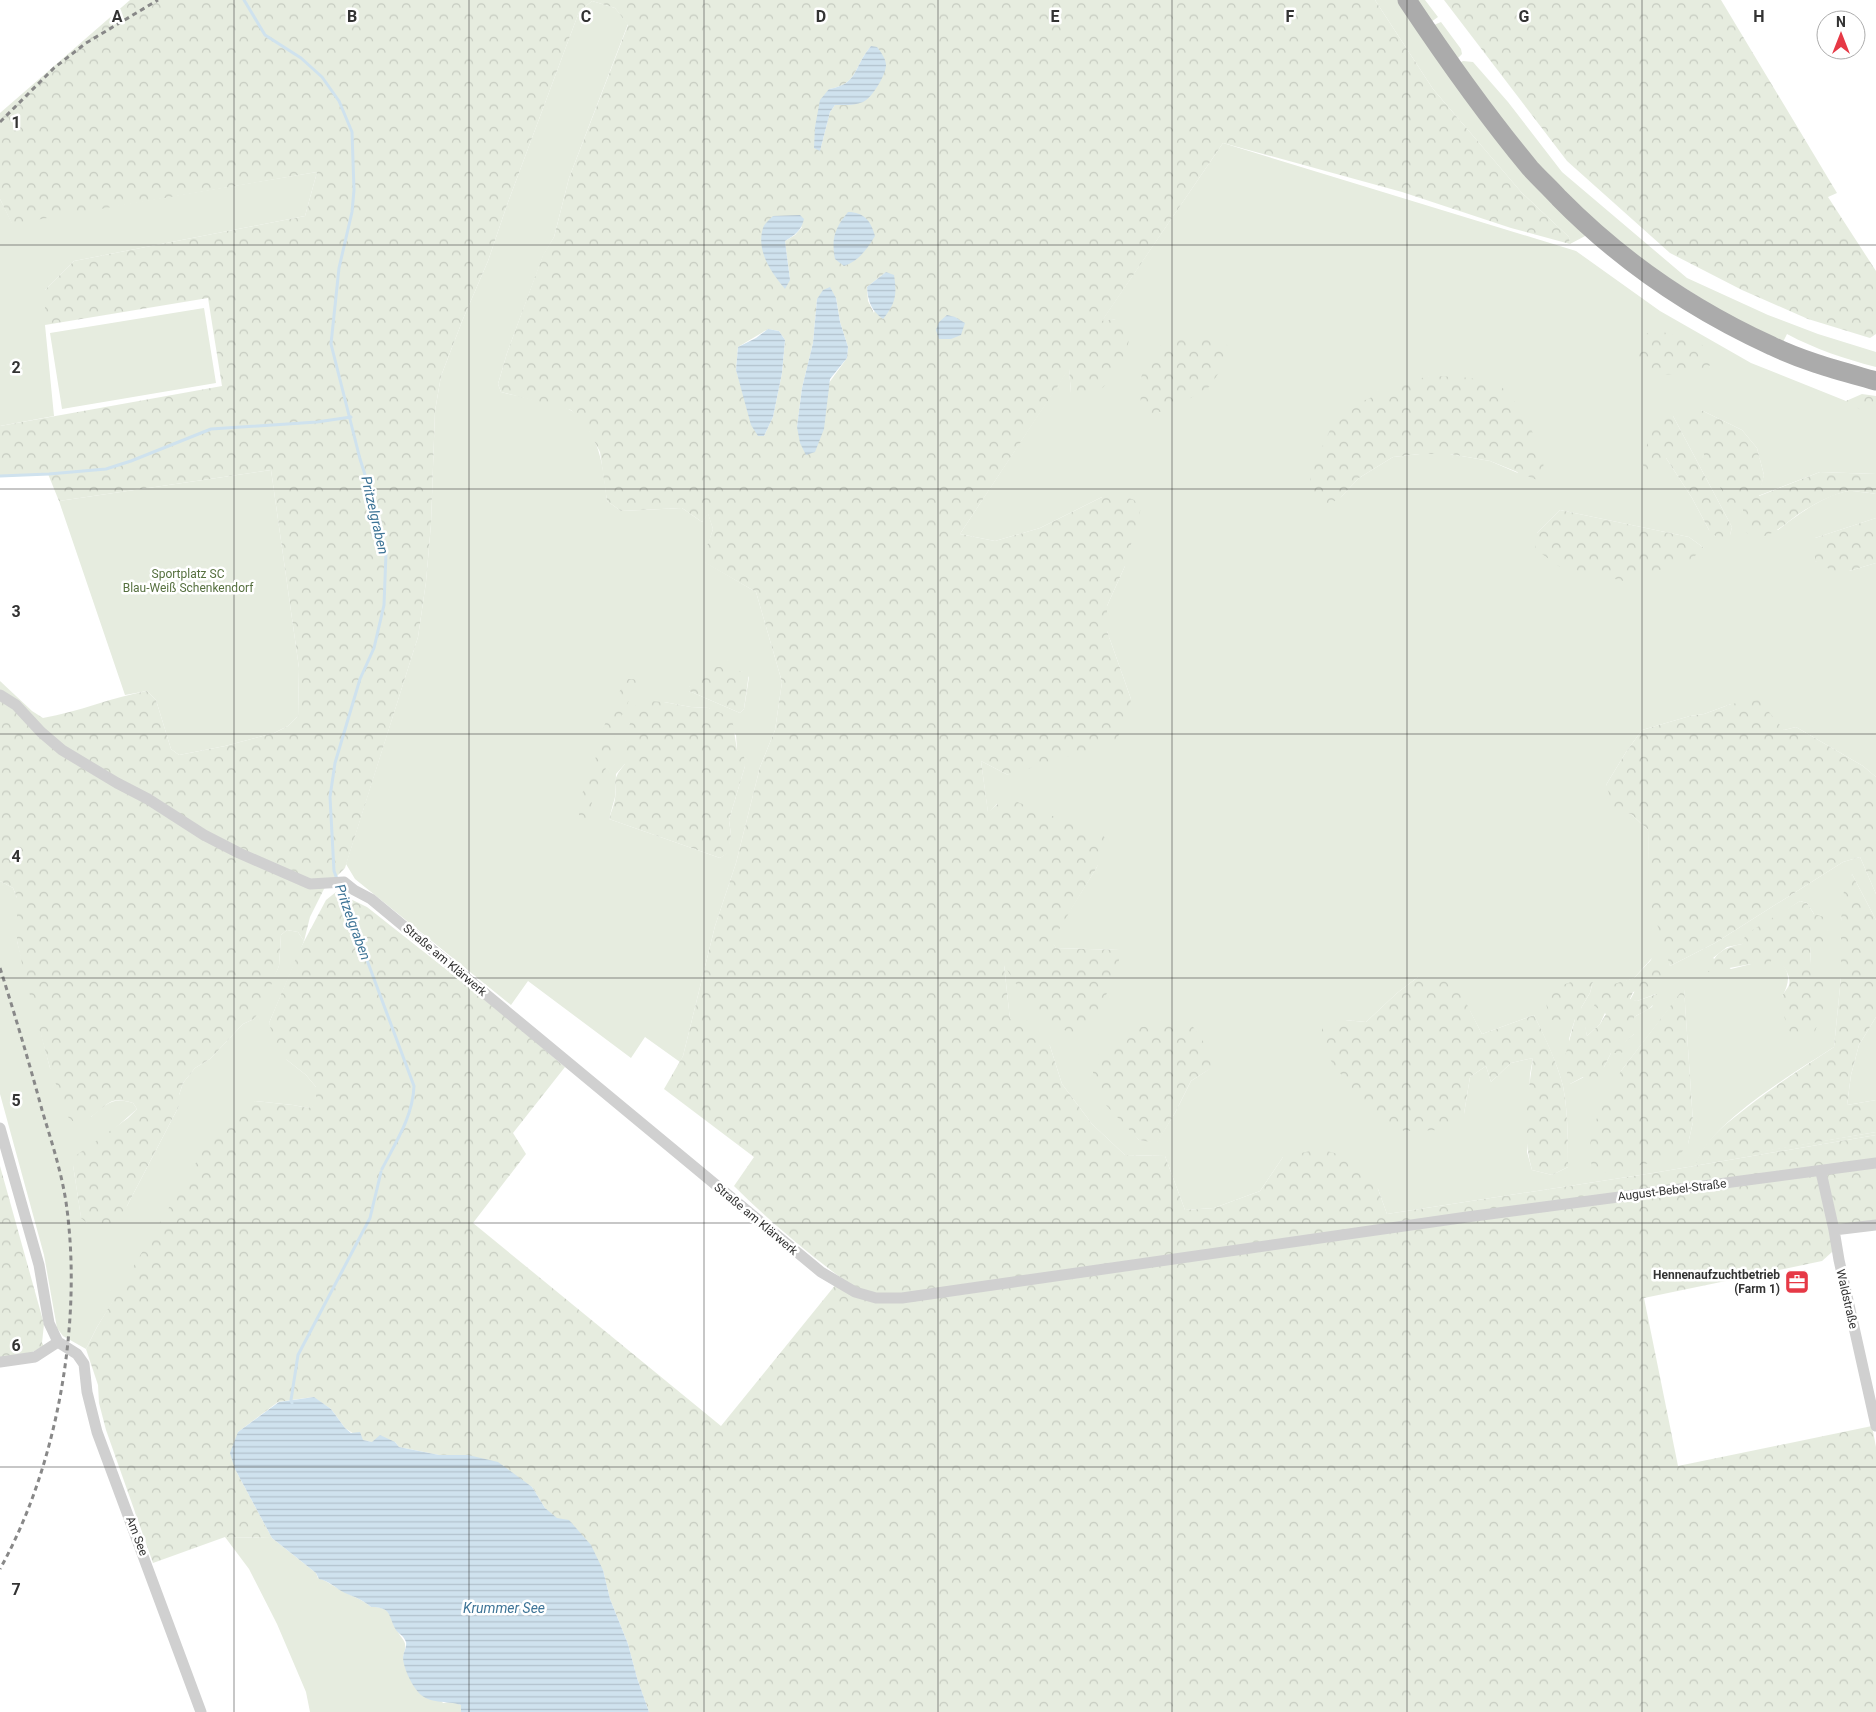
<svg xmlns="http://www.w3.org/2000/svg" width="1876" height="1712" font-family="Roboto,sans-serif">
	<defs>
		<pattern id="forest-crowns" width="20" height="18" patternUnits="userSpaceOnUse" patternTransform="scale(1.25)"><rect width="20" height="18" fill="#e6ecdf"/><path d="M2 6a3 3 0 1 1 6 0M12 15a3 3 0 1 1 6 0" fill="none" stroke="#c6cbc0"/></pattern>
		<pattern id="water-rules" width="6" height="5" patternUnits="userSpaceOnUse" patternTransform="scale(1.25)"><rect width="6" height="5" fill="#cfe2ee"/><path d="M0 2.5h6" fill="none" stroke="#b2c2cd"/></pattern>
	</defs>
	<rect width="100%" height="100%" fill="#fff"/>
	<path fill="#e6ecdf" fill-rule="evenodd" d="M 1375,0 L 1398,0 L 1425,40 L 1587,235 L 1570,244 L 1569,237 L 1522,193 L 1433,89 Z
		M 1412,0 L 1425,0 L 1438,17 L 1431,22 L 1434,25 L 1441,22 L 1461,49 L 1462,54 L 1457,59 L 1459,63 L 1463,61 L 1473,62 L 1508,102 L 1562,172 L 1687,278 L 1768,315 L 1818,334 L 1876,352 L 1876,367 C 1845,359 1815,349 1787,334 L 1782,344 L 1753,331 L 1626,251 L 1529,157 Z
		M 592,1 L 615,8 L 628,24 L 569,178 L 554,237 L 543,256 L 507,353 L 498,384 L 501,392 C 514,396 564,405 572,411 C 601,434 603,468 607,501 L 621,511 L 682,508 L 702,522 L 708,513 L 713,529 L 703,561 L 756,592 L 782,682 L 775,730 L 760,767 L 736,863 L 715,926 L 683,1056 L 680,1062 L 645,1037 L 631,1058 L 528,981 L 511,1005 L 355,879 L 346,864 L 418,637 L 426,582 L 431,524 L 435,411 L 441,376 L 463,319 L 488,261 L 507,205 L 579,12 ZM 736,671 L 743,672 L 749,677 L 744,709 L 740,713 L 689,691 L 689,687 ZM 664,702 L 691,707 L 709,708 L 736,735 L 737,750 L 745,766 L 729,820 L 731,835 L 727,853 L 720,858 L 609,819 L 615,797 L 616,774 L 625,764 L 625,741 Z
		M 1223,143 L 1576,251 L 1660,311 L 1751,363 L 1846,401 L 1868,397 L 1876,408 L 1876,474 L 1820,472 L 1758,496 L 1764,475 L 1757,448 L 1742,430 L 1701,410 L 1743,509 L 1743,528 L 1778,530 C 1796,516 1825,494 1849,491 C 1857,491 1868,493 1876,494 L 1876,518 L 1815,538 L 1815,561 L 1849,571 L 1876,563 L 1876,777 L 1863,766 L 1796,727 L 1784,730 L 1731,704 L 1704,714 L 1690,716 L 1642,730 L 1626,752 L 1606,785 L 1631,814 L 1648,830 L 1649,862 L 1670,966 L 1715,943 L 1843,862 L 1860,857 L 1876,894 L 1876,920 L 1852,874 L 1841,921 L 1841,977 L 1834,1047 C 1797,1071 1711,1122 1697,1162 L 1876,1132 L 1876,1135 L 1653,1173 L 1387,1214 L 1378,1189 L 1283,1157 L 1260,1191 L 1214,1208 L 1185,1210 L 1165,1156 L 1125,1155 L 1092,1124 L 1062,1084 L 1050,1046 L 1010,1020 L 1004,964 L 1120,950 L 1056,948 L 1051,941 L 1097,867 L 1103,835 L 997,804 L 988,813 L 981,761 L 1008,775 L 1131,699 L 1107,631 L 1107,606 L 1125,566 L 1102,497 L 1040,528 L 995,541 L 960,534 L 1069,368 L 1071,393 L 1116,319 L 1101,322 ZM 1429,376 L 1518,473 L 1490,461 L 1450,454 L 1420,454 L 1393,457 L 1359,478 L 1340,498 ZM 1673,416 L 1732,527 L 1730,535 L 1709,530 L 1692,498 L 1666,458 ZM 1560,510 L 1689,537 L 1704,548 L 1537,533 ZM 1800,901 L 1807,903 L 1814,914 L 1810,946 L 1811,964 L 1782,997 C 1792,978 1790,969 1772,955 L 1751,964 L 1731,969 L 1713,958 L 1727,947 L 1742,944 L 1776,917 ZM 1652,958 L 1630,1000 L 1637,1001 L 1656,994 L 1652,1007 L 1634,1017 L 1634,1034 L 1611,1053 L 1604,1067 L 1570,1084 L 1569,1039 L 1575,1019 L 1593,981 L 1590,993 L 1581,1008 L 1587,1036 L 1600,1024 L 1618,984 L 1634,978 ZM 1418,977 L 1470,1011 L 1482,1034 L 1534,1015 C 1545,1038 1557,1062 1563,1086 C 1568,1112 1568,1140 1568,1167 L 1552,1175 L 1532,1170 L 1527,1152 L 1530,1074 L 1533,1058 L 1511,1063 L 1491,1082 L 1486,1066 L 1470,1077 L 1464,1114 L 1345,1020 L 1366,1022 L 1397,993 ZM 1684,989 L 1693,1122 L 1688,1144 L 1621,1071 ZM 1211,1068 L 1191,1081 L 1175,1113 L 1157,1142 L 1139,1140 L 1123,1121 Z
		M 317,172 L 305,216 L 74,261 L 45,290 L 45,325 L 54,416 L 0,426 L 0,199 L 12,223 Z
		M 204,308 L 216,383 L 62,409 L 50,333 Z
		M 271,470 L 299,668 L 298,716 L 288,726 L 274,733 L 225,746 L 179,755 L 171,749 L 156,700 L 147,691 L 125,695 L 59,501 Z
		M 0,881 L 13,888 L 17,898 L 17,941 L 50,1068 L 91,1117 C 106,1104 113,1096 133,1103 L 137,1109 L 73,1165 L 81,1217 L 87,1223 L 127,1206 L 179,1106 L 179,1095 L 183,1083 L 195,1068 L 210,1059 L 243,1024 L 254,1019 L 279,966 L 281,935 L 287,930 L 298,932 L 304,941 L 269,1023 L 287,1060 L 306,1075 L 316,1087 L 316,1106 L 308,1108 L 293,1105 L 255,1101 L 127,1279 L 97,1327 L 86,1349 L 63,1336 L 57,1328 L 44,1255 L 0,1094 Z
		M 1876,1017 L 1876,1100 L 1847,1105 L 1851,1075 L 1859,1045 Z
		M 225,1537 L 272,1538 L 316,1573 L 318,1578 C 328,1581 334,1587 343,1591 C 353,1597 362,1599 371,1607 C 390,1607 389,1614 396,1628 C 402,1642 409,1639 403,1657 L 443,1703 L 454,1702 L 461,1705 L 461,1712 L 310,1712 L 306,1692 L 277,1624 L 249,1569 Z"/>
	<path fill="url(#forest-crowns)" fill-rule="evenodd" d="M 130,0 L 1375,0 L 1433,89 L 1522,193 L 1569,237 L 1570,244 L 1511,228 L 1402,192 L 1223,143 L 1102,321 L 1116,319 L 1125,321 C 1127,324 1129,329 1130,332 C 1130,352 1108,392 1088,397 C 1085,398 1080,397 1076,397 L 1071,393 L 1069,369 L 960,534 L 995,541 L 1040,528 L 1102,497 L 1121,495 L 1134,500 L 1141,508 L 1125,566 L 1107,606 L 1107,631 L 1131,699 L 1127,723 L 1114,742 L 1008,775 L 981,761 L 988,812 L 1004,799 L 1015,801 L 1083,828 L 1103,834 L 1107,843 L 1097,867 L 1052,941 L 1056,948 L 1120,950 L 1118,969 L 1100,1008 L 1074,1033 C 1039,1025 1022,993 1004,965 L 1010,1019 L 1025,1018 L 1050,1046 L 1062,1084 L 1092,1124 L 1125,1155 L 1165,1156 L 1185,1210 L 1214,1208 L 1260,1191 L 1283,1157 L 1310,1151 L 1327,1151 L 1345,1156 L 1378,1189 L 1387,1214 L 1653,1173 L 1876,1135 L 1876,1222 L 1837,1227 L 1841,1244 L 1822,1261 L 1644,1298 L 1678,1466 L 1872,1426 L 1876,1447 L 1876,1712 L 649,1712 L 637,1678 L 628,1644 L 610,1599 L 603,1570 L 545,1508 L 532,1487 L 468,1455 L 439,1455 L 399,1447 L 395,1442 L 372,1442 L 363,1440 L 345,1428 L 331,1409 L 313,1397 L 278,1402 L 238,1432 L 235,1469 L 272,1538 L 225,1537 L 153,1563 L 106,1430 L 99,1403 L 98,1385 L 86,1349 L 97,1327 L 215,1131 L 246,1105 L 255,1101 L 293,1105 L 308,1108 L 316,1105 L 316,1087 L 306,1075 L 287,1060 L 276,1047 L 269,1023 L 299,951 L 326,900 L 336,892 L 367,907 L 504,1015 L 565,1067 L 513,1133 L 526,1154 L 473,1223 L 721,1426 L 841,1278 C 803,1249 767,1219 734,1186 L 754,1157 L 664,1089 L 683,1056 L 715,926 L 736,863 L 760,767 L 775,730 L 782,682 L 756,592 L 702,561 L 713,529 L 708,514 L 702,522 L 682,508 L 621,511 L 607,501 L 600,452 L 589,431 L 571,410 L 501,392 L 498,384 L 507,353 L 543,255 L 554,237 L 569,178 L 628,25 L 615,8 L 592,1 L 579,12 L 507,205 L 488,261 L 463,319 L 441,376 L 435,411 L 431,524 L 426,582 L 418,637 L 345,868 L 332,881 L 326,885 L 310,917 L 304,941 L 298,932 L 287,930 L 281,935 L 279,966 L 262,1007 L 254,1019 L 243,1024 L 210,1059 L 195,1068 L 183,1083 L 179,1095 L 179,1106 L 127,1206 L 117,1221 L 108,1224 L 87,1223 L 81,1218 L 73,1165 L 74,1157 L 128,1118 L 137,1109 L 133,1103 C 109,1095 108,1105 91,1117 C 87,1120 82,1123 77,1125 L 68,1117 L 50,1068 L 25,977 L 17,941 L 17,898 L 13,888 L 0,881 L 0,681 L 32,711 L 43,718 C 79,712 112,697 147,691 L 156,700 L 171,749 L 179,755 L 225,746 L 274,733 L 288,726 L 298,716 L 299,668 L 271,470 L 59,501 L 48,474 L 0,476 L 0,426 L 222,386 L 208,298 L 45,325 L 45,290 L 74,261 L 305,216 L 317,172 L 12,224 L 0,199 L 0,113 ZM 871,46 L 850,105 L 835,105 L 830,112 L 820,151 L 829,89 C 859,84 853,67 871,46 ZM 773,216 L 802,227 L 795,235 L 785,241 L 790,280 ZM 886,272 L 874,313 L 868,301 L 867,287 ZM 836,298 L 840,322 L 848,347 L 847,358 L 797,427 L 802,388 L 813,343 L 817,299 ZM 768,329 L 779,331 L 785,340 L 782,373 L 773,417 L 764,436 L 743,393 L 736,370 L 738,347 Z
		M 1444,0 L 1721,0 L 1837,193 L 1828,197 L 1876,271 L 1876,334 L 1870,338 L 1808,319 L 1742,290 L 1670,253 L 1567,161 Z
		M 1656,330 L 1700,343 L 1712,353 L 1713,364 L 1694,372 L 1654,376 L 1642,368 L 1636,353 L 1637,344 L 1643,335 Z
		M 1209,333 L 1225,339 L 1228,348 L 1223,367 L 1209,387 L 1172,409 L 1147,415 C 1133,397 1141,359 1160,346 C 1173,339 1195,336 1209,333 Z
		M 1429,376 C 1453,377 1476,376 1498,385 C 1514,392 1541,444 1543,461 C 1544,466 1543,471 1543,476 L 1537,480 L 1490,461 L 1450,454 L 1420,454 L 1393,457 L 1359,478 L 1340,498 L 1329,504 L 1309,494 L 1311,471 L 1330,430 L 1361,402 L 1401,384 Z
		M 1862,394 L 1876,396 L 1876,419 L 1846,401 Z
		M 1701,410 L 1742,430 L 1757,448 L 1764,475 L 1759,496 L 1820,472 L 1876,474 L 1876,494 C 1868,493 1857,491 1849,491 C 1834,493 1808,507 1796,516 C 1781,527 1770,538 1751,538 L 1743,528 L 1743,509 L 1731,509 L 1686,418 L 1690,412 Z
		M 1659,416 L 1673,416 L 1732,527 L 1730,535 L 1719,539 L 1709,530 L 1692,498 L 1666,458 L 1654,473 L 1644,473 L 1643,464 L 1651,425 Z
		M 1560,510 L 1689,537 L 1704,548 L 1689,561 L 1624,581 L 1560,567 L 1535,549 L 1537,533 Z
		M 1876,518 L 1876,563 L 1849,571 L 1833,571 L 1815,561 L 1815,538 Z
		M 713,667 L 721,667 L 749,673 L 744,709 L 740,713 L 689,691 L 689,687 Z
		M 628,679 L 643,680 L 643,685 L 631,696 L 616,728 L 610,756 L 601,782 L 592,799 L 591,820 L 589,824 L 581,825 L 578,809 L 588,773 L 595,762 L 598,742 L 615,698 Z
		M 1759,700 L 1784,730 L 1796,727 L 1863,766 L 1876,777 L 1876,894 L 1860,857 L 1843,862 L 1715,943 L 1670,966 L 1649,898 L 1648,830 L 1631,814 L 1615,811 L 1606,785 L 1626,752 L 1642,730 L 1690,716 L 1704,714 L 1731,704 Z
		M 650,701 L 664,702 L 691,707 L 709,708 L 732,718 L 737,750 L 744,756 L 745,766 L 729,820 L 731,835 L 728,853 L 720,858 L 609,819 C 611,812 614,805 615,799 C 617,781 611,780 625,764 L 625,741 L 635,706 Z
		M 1852,874 L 1876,920 L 1876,1017 L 1859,1045 L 1851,1075 L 1847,1105 L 1876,1100 L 1876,1132 L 1696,1163 C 1705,1139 1726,1124 1745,1109 C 1774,1086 1804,1067 1834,1047 L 1841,977 L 1841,921 L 1844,890 Z
		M 1800,901 L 1807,903 L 1814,914 L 1824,917 L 1823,943 L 1810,946 L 1811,964 L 1829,980 L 1824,1007 L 1814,1034 L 1792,1037 C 1787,1025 1781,1012 1782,999 C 1782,993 1787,990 1789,985 C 1792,974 1780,961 1772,956 L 1769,972 L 1751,964 L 1708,972 C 1715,953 1722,948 1742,944 L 1746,934 Z
		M 1653,958 L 1663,978 L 1660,986 L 1633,992 L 1630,999 L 1637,1001 L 1657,994 C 1656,1008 1645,1011 1634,1017 L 1634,1034 L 1625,1042 L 1622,1053 L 1611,1053 L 1604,1067 L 1598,1089 L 1590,1086 L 1583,1077 L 1570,1084 L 1564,1060 L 1575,1019 L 1551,1020 L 1545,1001 L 1551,989 L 1577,980 L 1593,981 L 1590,993 L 1581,1008 L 1588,1016 L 1585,1024 L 1587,1036 L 1600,1024 L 1606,1014 L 1594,1006 L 1601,988 L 1634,978 Z
		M 1418,977 L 1454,979 L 1482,1034 L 1534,1015 C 1545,1037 1557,1062 1563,1086 C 1568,1112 1568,1140 1568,1167 L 1552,1175 L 1532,1170 C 1521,1132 1528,1096 1533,1058 L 1511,1063 L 1491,1082 L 1486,1066 L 1470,1077 L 1464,1114 L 1441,1130 L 1404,1131 L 1384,1120 L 1353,1090 L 1333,1064 L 1322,1046 L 1322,1022 L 1345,1020 L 1366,1022 L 1397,993 Z
		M 1684,988 L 1693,1122 L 1688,1144 L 1678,1157 L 1603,1173 L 1592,1167 L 1589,1149 L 1595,1122 L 1621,1071 Z
		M 1189,1022 C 1200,1035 1211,1050 1211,1068 L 1191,1081 L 1175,1113 L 1157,1143 L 1139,1140 L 1102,1101 L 1091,1066 L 1102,1048 L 1140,1027 Z
		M 0,1166 L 44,1324 L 42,1343 L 44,1346 L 23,1357 L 0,1359 Z"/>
	<path fill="url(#water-rules)" d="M 871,46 L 877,47 C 881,52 886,59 886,65 C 886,75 872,98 863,102 C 854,106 844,105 835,105 L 830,112 L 820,151 L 814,148 L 815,127 L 820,100 L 829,89 C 859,84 853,67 871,46 Z
		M 848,212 C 864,212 871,221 875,236 C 867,249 859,261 844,266 L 835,259 C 831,238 835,228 848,212 Z
		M 800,215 L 804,219 C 801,231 795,235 785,241 L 790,280 L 785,289 C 771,272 756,251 763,228 C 764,224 770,219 773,216 Z
		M 886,272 L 894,275 C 897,294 896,303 883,319 C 871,310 868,302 867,287 Z
		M 830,287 L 836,298 L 840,322 L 848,347 L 847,358 L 830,379 L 824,429 L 815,452 L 806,455 L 800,443 L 797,427 L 802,388 L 813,343 L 817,299 L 823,290 Z
		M 947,315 L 955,317 L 965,323 L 961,335 L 951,339 L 939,339 L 936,330 L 939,322 Z
		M 768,329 L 779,331 L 785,340 L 782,373 L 773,417 L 764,436 L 758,436 L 751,425 L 736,370 L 738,347 L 756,338 Z
		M 314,1397 L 331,1409 L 345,1428 L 351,1433 L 360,1432 L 363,1440 L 372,1442 L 380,1435 L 395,1442 L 399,1447 L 439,1455 L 468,1455 L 498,1462 L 532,1487 L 545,1508 L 557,1518 L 569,1520 L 591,1545 L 603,1570 L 610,1599 L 628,1644 L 637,1678 L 649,1712 L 461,1712 L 461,1705 C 447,1700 429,1705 418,1692 C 411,1684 403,1667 403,1657 C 404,1651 407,1647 406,1642 C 404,1636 399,1634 396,1630 C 388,1616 392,1607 371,1607 C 363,1600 355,1597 345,1593 C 336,1589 330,1581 319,1579 L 316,1573 L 272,1538 L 235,1469 L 230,1453 L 238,1432 L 279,1402 Z"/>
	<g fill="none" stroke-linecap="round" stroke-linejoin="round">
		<path stroke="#cfe2ee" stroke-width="3" d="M 244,0 L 265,35 L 301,58 L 322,77 L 339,101 L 352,132 L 354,190 L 352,212 L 339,268 L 331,344 L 360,459 L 380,522 L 386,553 L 384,605 L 374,648 L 360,679 L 335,763 L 330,797 L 334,871 L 337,879
			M 0,476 L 49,474 L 106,469 L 131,461 L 211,429 L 317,422 L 351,417
			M 339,885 L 414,1086 C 413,1116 396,1142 382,1169
			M 292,1403 L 291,1400 L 298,1355 L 370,1218 L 381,1172"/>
		<path stroke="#d0d0d0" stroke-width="11" d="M 0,695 L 16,705 L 41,732 L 62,750 L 117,783 L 148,799 L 204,835 L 239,853 L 310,884 L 344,882 L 354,890 L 371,899 L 821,1272 L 855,1292 L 876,1298 L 902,1298 L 1467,1217 L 1876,1163
			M 0,1128 L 39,1265 L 49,1323 L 58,1342 L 77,1354 L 84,1364 L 87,1392 L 97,1432 L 201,1712
			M 1821,1172 L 1834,1230 L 1839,1260 L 1876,1426
			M 1834,1230 L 1876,1225
			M 0,1362 L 35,1357 L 58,1342"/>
		<path stroke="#ababab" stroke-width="19" d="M 1407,0 C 1445,57 1486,115 1530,168 C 1539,178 1550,188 1559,198 C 1620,260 1693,310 1772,346 C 1805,362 1841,371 1876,381"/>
		<path stroke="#888" stroke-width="3" stroke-dasharray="5 4" stroke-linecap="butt" d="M 0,122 L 54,68 L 86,43 L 158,0
			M 0,968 C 15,1015 29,1062 42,1110 C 51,1140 61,1170 66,1202 C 83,1320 58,1465 0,1569"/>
	</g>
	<path fill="none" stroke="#333" stroke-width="1" stroke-opacity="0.55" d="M 234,0 L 234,1712M 469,0 L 469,1712M 704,0 L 704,1712M 938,0 L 938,1712M 1172,0 L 1172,1712M 1407,0 L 1407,1712M 1642,0 L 1642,1712M 0,245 L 1876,245M 0,489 L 1876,489M 0,734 L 1876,734M 0,978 L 1876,978M 0,1223 L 1876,1223M 0,1467 L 1876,1467"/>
	<defs>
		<symbol id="office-square" viewBox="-11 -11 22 22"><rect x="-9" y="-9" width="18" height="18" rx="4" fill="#e63946" stroke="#fff"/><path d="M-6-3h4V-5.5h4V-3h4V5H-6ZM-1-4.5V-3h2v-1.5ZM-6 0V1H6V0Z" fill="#fff"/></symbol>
	</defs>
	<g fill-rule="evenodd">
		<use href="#office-square" x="1783" y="1268" width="28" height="28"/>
	</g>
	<g text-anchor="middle" stroke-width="5" stroke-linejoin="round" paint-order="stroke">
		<g font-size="12" fill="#56703f" stroke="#fff">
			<text x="188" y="578">Sportplatz SC<tspan x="188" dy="14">Blau-Weiß Schenkendorf</tspan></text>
		</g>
		<g font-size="12" fill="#333" stroke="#fff">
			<text transform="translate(445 960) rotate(40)" y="4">Straße am Klärwerk</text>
			<text transform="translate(1672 1190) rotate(-7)" y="4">August-Bebel-Straße</text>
			<text transform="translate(756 1219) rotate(40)" y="4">Straße am Klärwerk</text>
			<text transform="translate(1847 1299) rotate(77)" y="4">Waldstraße</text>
			<text transform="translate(137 1536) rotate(69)" y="4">Am See</text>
		</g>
		<g font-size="12" font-weight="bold" fill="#333" stroke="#fff" text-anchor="end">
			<text x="1780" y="1279">Hennenaufzuchtbetrieb<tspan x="1780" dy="14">(Farm 1)</tspan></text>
		</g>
		<g font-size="14" font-style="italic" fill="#3f7597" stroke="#fff">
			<text transform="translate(375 515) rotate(77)" y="5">Pritzelgraben</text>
			<text transform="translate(353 922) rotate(70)" y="5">Pritzelgraben</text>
			<text x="504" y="1613">Krummer See</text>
		</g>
	</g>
	<g font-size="16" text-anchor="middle" font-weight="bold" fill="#333" stroke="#fff" stroke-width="5" stroke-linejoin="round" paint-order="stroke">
		<text x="117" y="22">A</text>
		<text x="352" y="22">B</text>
		<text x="586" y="22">C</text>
		<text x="821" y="22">D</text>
		<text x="1055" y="22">E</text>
		<text x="1290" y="22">F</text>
		<text x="1524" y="22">G</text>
		<text x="1759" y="22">H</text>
		<text x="16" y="128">1</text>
		<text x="16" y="373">2</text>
		<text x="16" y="617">3</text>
		<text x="16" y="862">4</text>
		<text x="16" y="1106">5</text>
		<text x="16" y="1351">6</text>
		<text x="16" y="1595">7</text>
	</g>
	<g transform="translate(1841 35)"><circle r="24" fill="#ffffff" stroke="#adadad"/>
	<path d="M0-4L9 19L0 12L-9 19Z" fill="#e63946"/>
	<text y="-8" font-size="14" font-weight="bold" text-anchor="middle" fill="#333333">N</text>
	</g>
</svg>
